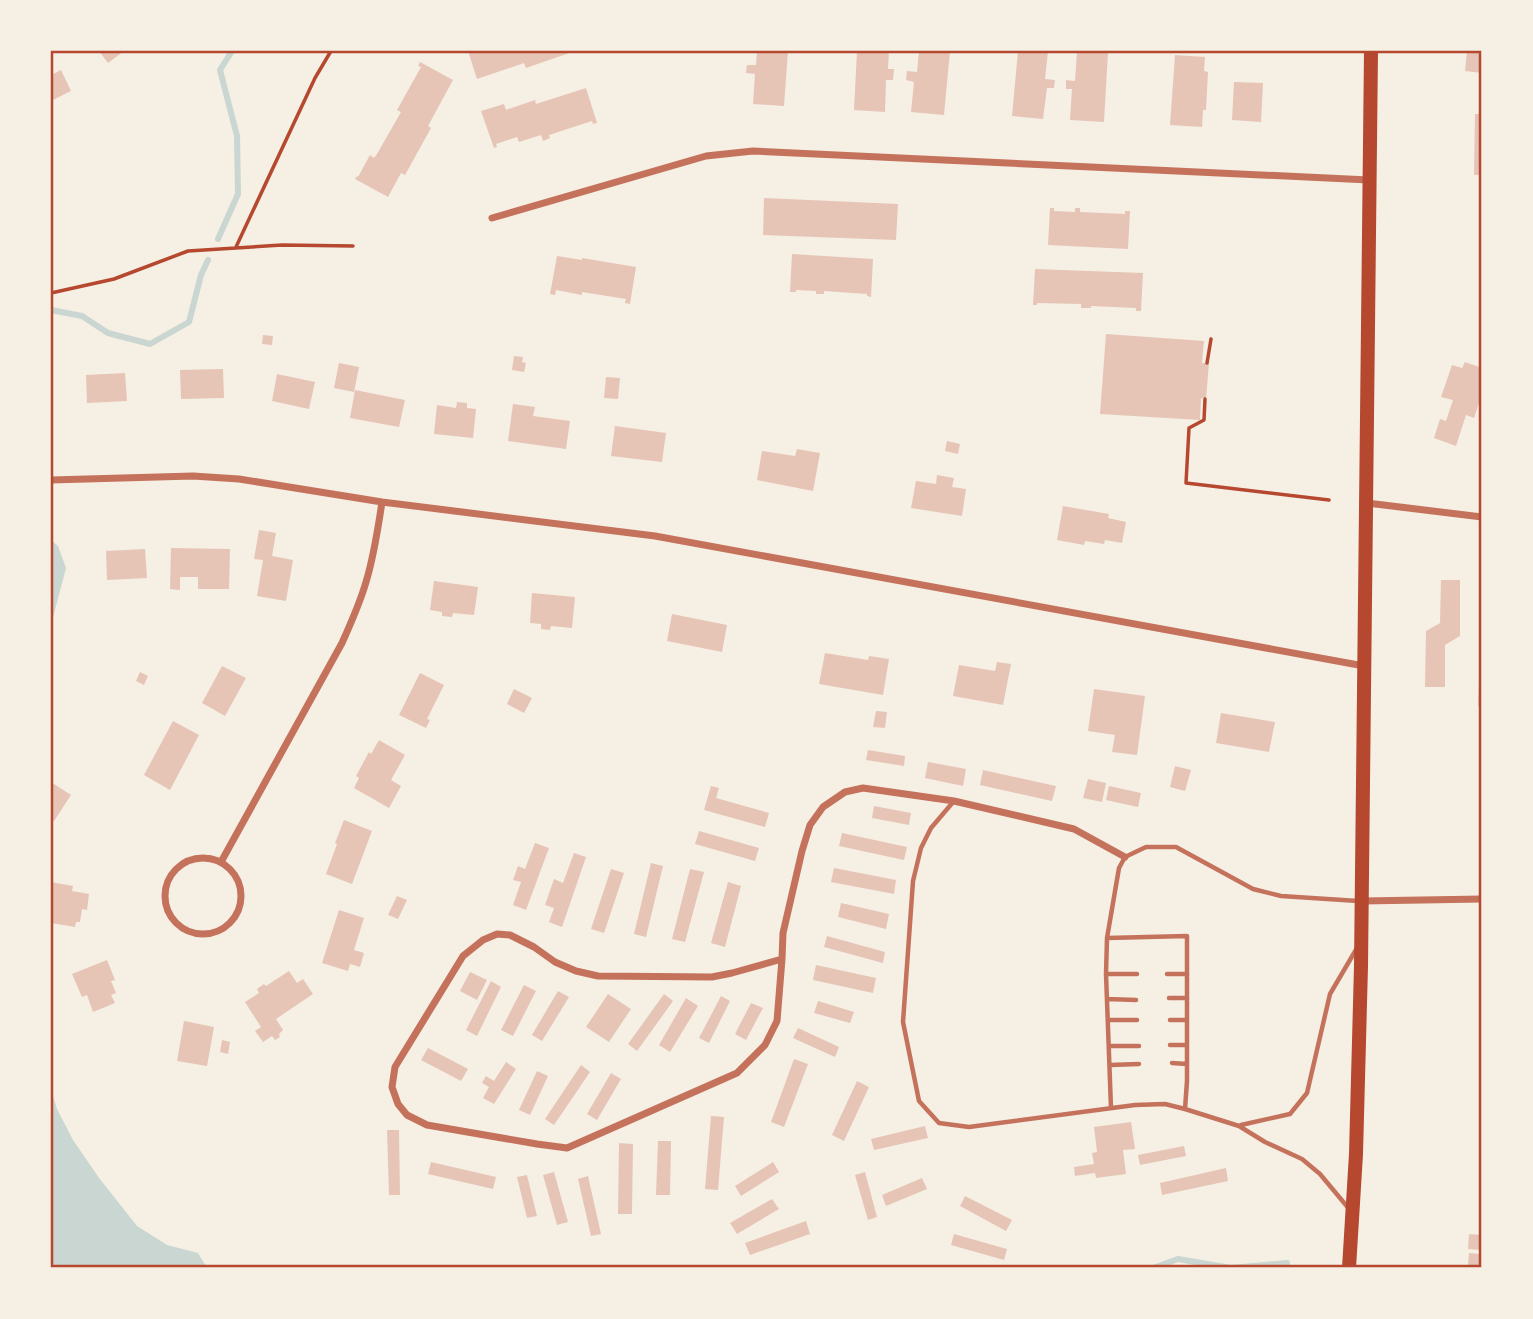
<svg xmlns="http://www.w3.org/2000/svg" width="1533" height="1319" font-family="Roboto,sans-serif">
	<rect width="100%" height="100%" fill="#f6efe4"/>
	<path fill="#c9d6d2" d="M 51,540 L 58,546 L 66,568 L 51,625 Z
		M 51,1090 L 57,1109 L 73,1140 L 99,1178 L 137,1226 L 167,1245 L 198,1253 L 207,1268 L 51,1268 Z"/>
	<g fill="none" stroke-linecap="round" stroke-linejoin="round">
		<path stroke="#c9d6d2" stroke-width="6" d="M 218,239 L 238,194 L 237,136 L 220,70 L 232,51
			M 51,310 L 82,316 L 108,333 L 150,344 L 189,322 L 201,275 L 208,260
			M 1153,1268 L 1178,1259 L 1231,1268 L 1287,1263"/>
	</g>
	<path fill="#e6c5b7" d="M 99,51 L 124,51 L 108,63 Z
		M 468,51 L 575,51 L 526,68 L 524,63 L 477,79 Z
		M 757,51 L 788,51 L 784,106 L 753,104 L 755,74 L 746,73 L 747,65 L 756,65 Z
		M 857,51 L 889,51 L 888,69 L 894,69 L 893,80 L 886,80 L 885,112 L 854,110 Z
		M 919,51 L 950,51 L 944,115 L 911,112 L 914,82 L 906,80 L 907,71 L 917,72 Z
		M 1018,51 L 1048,51 L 1045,79 L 1055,80 L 1054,88 L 1047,88 L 1043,119 L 1012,116 Z
		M 1077,51 L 1108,52 L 1104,122 L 1070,120 L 1072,89 L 1066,89 L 1066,80 L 1075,81 Z
		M 1467,51 L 1482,51 L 1482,73 L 1465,71 Z
		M 1175,55 L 1205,57 L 1204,71 L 1208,72 L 1206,110 L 1203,110 L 1202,127 L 1170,125 Z
		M 420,62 L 453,80 L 428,126 L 431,128 L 405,175 L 401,173 L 388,197 L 355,179 L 357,176 L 358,177 L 370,155 L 374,158 L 377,154 L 401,112 L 397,110 L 421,67 L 418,66 Z
		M 61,70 L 71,91 L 51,101 L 51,75 Z
		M 1234,82 L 1263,83 L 1261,122 L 1232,120 Z
		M 586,88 L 597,123 L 593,124 L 592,121 L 549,135 L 550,138 L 543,141 L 541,135 L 519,142 L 517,137 L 496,144 L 497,147 L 494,148 L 481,111 L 504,104 L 506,110 L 535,100 L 536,104 Z
		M 1475,114 L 1482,114 L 1482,175 L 1474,175 Z
		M 764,198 L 898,204 L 896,240 L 763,235 Z
		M 1050,208 L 1054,208 L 1054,211 L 1075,212 L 1075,208 L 1080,208 L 1080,212 L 1125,214 L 1125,211 L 1130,211 L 1128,249 L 1048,245 Z
		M 792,254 L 873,259 L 871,297 L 867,296 L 867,294 L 824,291 L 824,294 L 816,294 L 816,291 L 796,290 L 796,292 L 790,292 Z
		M 557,256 L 582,260 L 582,258 L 636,267 L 630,304 L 625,303 L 626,299 L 582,292 L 582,295 L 556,290 L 555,295 L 550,294 Z
		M 1035,269 L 1143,273 L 1141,311 L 1136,311 L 1136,308 L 1091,306 L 1091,308 L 1081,308 L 1081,304 L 1037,303 L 1037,305 L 1033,305 Z
		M 1106,334 L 1204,341 L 1202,363 L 1209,363 L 1206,399 L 1201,398 L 1200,420 L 1100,414 Z
		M 263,335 L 273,336 L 272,345 L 262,344 Z
		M 514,356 L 523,357 L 522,362 L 526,363 L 524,372 L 512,370 Z
		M 1465,362 L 1482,368 L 1482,386 L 1479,397 L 1481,397 L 1474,418 L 1466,415 L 1456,446 L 1434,438 L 1440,419 L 1446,421 L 1453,400 L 1441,397 L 1452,365 L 1462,368 Z
		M 339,363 L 359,367 L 354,392 L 334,388 Z
		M 223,369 L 224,398 L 181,399 L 180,370 Z
		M 125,373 L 127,401 L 87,403 L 86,375 Z
		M 277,374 L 315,382 L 309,409 L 272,401 Z
		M 606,377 L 620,378 L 618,399 L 604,398 Z
		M 355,390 L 405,400 L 399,427 L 350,418 Z
		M 457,402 L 467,403 L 467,408 L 476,409 L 473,438 L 434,434 L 437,405 L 456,408 Z
		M 513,404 L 535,407 L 533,416 L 570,421 L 566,449 L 508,441 Z
		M 615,426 L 666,433 L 662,462 L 611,456 Z
		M 947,441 L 960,444 L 958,454 L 945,451 Z
		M 797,449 L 820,453 L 813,491 L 757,480 L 762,451 L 795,456 Z
		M 937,475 L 954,478 L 952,487 L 966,489 L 962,516 L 911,508 L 916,481 L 936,484 Z
		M 1063,506 L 1109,514 L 1108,518 L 1126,522 L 1122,543 L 1105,540 L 1104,544 L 1085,541 L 1084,545 L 1057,540 Z
		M 259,530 L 276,533 L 272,556 L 293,560 L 286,601 L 257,596 L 263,560 L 254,559 Z
		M 171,548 L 230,549 L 229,589 L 198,589 L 198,577 L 180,577 L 180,590 L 170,589 Z
		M 145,549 L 147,578 L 107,580 L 106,551 Z
		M 1441,580 L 1460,580 L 1460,636 L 1445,645 L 1445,687 L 1425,687 L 1426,631 L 1440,623 Z
		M 434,581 L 478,587 L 474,615 L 453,613 L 452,617 L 442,616 L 442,612 L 430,610 Z
		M 532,593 L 575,597 L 572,628 L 551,626 L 550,630 L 541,629 L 541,624 L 530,623 Z
		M 672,614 L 727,625 L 722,652 L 667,641 Z
		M 825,653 L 868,660 L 869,656 L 889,659 L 883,695 L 819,684 Z
		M 1480,654 L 1482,654 L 1482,706 L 1478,706 Z
		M 997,662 L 1011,664 L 1003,705 L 953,696 L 959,665 L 995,671 Z
		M 222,666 L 246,678 L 225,716 L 202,703 Z
		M 140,672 L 148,676 L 144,685 L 136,681 Z
		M 420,673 L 444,685 L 427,719 L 430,720 L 426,728 L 399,715 Z
		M 514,689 L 532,698 L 524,713 L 507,704 Z
		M 1094,689 L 1145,696 L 1137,755 L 1112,752 L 1115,735 L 1088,731 Z
		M 876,711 L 887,712 L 885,728 L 873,727 Z
		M 1221,713 L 1275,722 L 1269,752 L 1216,743 Z
		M 173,721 L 199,735 L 170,790 L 144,775 Z
		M 379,740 L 405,755 L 391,780 L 401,786 L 389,808 L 354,788 L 359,778 L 356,776 L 369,752 L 371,754 Z
		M 868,750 L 905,756 L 904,766 L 866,760 Z
		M 928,762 L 966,769 L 963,786 L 925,778 Z
		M 1479,765 L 1482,765 L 1482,831 L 1479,831 Z
		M 1175,766 L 1191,770 L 1185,791 L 1170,787 Z
		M 983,770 L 1056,786 L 1052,801 L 980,785 Z
		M 1088,779 L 1106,783 L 1102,802 L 1083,798 Z
		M 51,782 L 71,795 L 54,821 L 51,818 Z
		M 711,786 L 719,788 L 716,798 L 769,813 L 765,827 L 704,810 Z
		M 1109,786 L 1141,793 L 1138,807 L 1106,800 Z
		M 874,806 L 911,813 L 909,825 L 872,818 Z
		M 344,820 L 372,831 L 352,884 L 326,874 L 337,844 L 335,843 Z
		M 699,831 L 759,848 L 755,861 L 695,844 Z
		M 842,833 L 907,847 L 904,860 L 839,846 Z
		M 535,843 L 549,848 L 526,910 L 513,905 L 521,882 L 513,880 L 518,866 L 525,869 Z
		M 574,853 L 586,857 L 562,927 L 549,922 L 554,908 L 545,905 L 554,879 L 563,883 Z
		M 651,863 L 663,866 L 646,937 L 634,934 Z
		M 834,868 L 896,880 L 894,894 L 831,882 Z
		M 611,869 L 624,873 L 604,933 L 591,929 Z
		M 690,869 L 704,872 L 685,942 L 672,939 Z
		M 51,882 L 73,886 L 72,891 L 89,894 L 87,910 L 82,909 L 80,922 L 76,922 L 75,927 L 51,923 Z
		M 728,882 L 741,886 L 725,947 L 711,943 Z
		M 397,896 L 407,900 L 398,919 L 388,915 Z
		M 841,903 L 889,914 L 886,929 L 838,917 Z
		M 339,910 L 364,918 L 354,950 L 364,953 L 360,967 L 350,964 L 348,971 L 322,963 Z
		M 827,936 L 885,952 L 883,963 L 824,947 Z
		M 107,960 L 115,980 L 111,981 L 116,993 L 111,995 L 115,1003 L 93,1012 L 87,995 L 82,997 L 72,974 Z
		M 816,965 L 876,978 L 873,993 L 813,980 Z
		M 289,971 L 297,983 L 303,979 L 313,994 L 276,1019 L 283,1030 L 279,1034 L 280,1037 L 275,1040 L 272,1036 L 263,1042 L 255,1031 L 261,1027 L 245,1002 L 259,993 L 257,989 L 264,984 L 266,986 Z
		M 470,972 L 487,980 L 477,1000 L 460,991 Z
		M 491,981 L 501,987 L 477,1036 L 466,1030 Z
		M 524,985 L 536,991 L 513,1036 L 501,1030 Z
		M 558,991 L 569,997 L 542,1041 L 532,1035 Z
		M 608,994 L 631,1009 L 609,1042 L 586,1027 Z
		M 664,994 L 673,1001 L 637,1051 L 628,1044 Z
		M 721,996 L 730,1001 L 709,1043 L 699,1038 Z
		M 686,998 L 698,1006 L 670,1052 L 659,1045 Z
		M 818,1001 L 854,1012 L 850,1023 L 814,1013 Z
		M 751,1003 L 763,1008 L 746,1040 L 735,1034 Z
		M 184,1021 L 214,1027 L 207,1066 L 177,1061 Z
		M 798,1028 L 839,1047 L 835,1057 L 793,1038 Z
		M 222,1040 L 230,1042 L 228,1054 L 220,1052 Z
		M 428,1048 L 468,1069 L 461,1081 L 421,1060 Z
		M 794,1059 L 808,1064 L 784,1127 L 771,1122 Z
		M 506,1062 L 516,1069 L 494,1104 L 483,1098 L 489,1087 L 482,1083 L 486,1076 L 494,1081 Z
		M 581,1065 L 590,1072 L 554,1125 L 545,1119 Z
		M 537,1071 L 548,1076 L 530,1115 L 519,1110 Z
		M 611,1073 L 621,1079 L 597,1120 L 587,1114 Z
		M 857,1081 L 869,1087 L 844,1141 L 832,1135 Z
		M 711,1116 L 724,1117 L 718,1190 L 705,1189 Z
		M 1131,1122 L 1135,1149 L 1123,1150 L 1126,1174 L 1096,1178 L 1095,1173 L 1075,1176 L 1074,1167 L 1094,1164 L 1092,1153 L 1097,1152 L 1094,1127 Z
		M 925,1126 L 928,1138 L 874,1150 L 871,1139 Z
		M 387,1130 L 399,1130 L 400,1195 L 389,1195 Z
		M 658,1141 L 671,1141 L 670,1195 L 656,1195 Z
		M 619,1143 L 633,1144 L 632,1214 L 618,1214 Z
		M 1184,1146 L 1186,1156 L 1140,1165 L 1138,1155 Z
		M 431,1162 L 496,1177 L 493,1189 L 428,1174 Z
		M 773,1162 L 779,1172 L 741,1196 L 735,1186 Z
		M 1226,1168 L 1228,1181 L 1162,1195 L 1160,1183 Z
		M 554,1172 L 568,1222 L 557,1225 L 543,1175 Z
		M 865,1172 L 877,1217 L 868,1220 L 855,1175 Z
		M 527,1175 L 537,1216 L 527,1218 L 517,1177 Z
		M 588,1176 L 601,1234 L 591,1236 L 578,1179 Z
		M 922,1178 L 927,1189 L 886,1206 L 882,1195 Z
		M 965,1196 L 1012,1220 L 1006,1231 L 960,1206 Z
		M 772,1199 L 779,1209 L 737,1234 L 730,1223 Z
		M 806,1221 L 810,1234 L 750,1255 L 745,1243 Z
		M 954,1234 L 1007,1249 L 1004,1260 L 951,1245 Z
		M 1469,1234 L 1482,1235 L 1482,1250 L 1468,1249 Z
		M 1480,1252 L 1482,1252 L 1482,1267 L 1468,1266 L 1469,1253 L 1480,1254 Z"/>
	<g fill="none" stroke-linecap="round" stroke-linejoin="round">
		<path stroke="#b5482f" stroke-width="3.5" d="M 236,247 L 315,78 L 331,51
			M 51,293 L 114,279 L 188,251 L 282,245 L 353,246
			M 1207,363 L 1211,339
			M 1205,399 L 1204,420 L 1189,428 L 1186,483 L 1329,500"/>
		<path stroke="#c5725c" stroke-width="4.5" d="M 954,801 L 931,828 L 921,848 L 913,881 L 903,1022 L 919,1101 L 939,1123 L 969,1127 L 1135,1105 L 1165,1104 L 1185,1109 L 1239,1126 L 1265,1142 L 1302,1159 L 1320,1174 L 1350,1210
			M 1107,938 L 1187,936 L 1187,1081 L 1185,1109
			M 1106,974 L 1137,974
			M 1167,974 L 1187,974
			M 1169,998 L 1187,998
			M 1107,999 L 1136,1000
			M 1108,1020 L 1137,1020
			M 1170,1020 L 1187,1020
			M 1170,1045 L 1187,1045
			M 1109,1046 L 1139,1046
			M 1172,1063 L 1187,1064
			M 1110,1065 L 1139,1064
			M 1111,1108 L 1106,974 L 1107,938 L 1119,868 L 1125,857 L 1146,847 L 1176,847 L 1253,889 L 1281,896 L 1358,901
			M 1241,1125 L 1290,1114 L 1307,1093 L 1330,994 L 1357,948"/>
		<path stroke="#c5725c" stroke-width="7" d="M 492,218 L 706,156 L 753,151 L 1369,180
			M 51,480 L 193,476 L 239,479 L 382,502 L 655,536 L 1364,666
			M 1367,503 L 1482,517
			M165 896a38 38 0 1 1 76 0a38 38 0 1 1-76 0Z
			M 221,862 L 342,643 C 351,623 360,603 366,582 C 374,556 378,529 382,502
			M 1362,901 L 1482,899
			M 782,959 L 777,1021 L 765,1045 L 737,1073 L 567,1148 L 537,1144 L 427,1125 L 407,1115 L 398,1104 L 392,1087 L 395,1067 L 463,956 L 483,940 L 497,934 L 510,935 L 534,947 L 555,962 L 576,971 L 598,976 L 712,977 L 732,973 L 782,959 L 783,933 L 802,851 L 810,825 L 823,807 L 845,792 L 863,788 L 954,801 L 1074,829 L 1125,857"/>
		<path stroke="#b5482f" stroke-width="14" d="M 1349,1268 L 1356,1154 L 1361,966 L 1371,51"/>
	</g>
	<rect width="1533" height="1319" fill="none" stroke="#f6efe4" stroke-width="105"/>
	<rect x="52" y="52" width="1428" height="1214" fill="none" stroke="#b5482f" stroke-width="2.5"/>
</svg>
